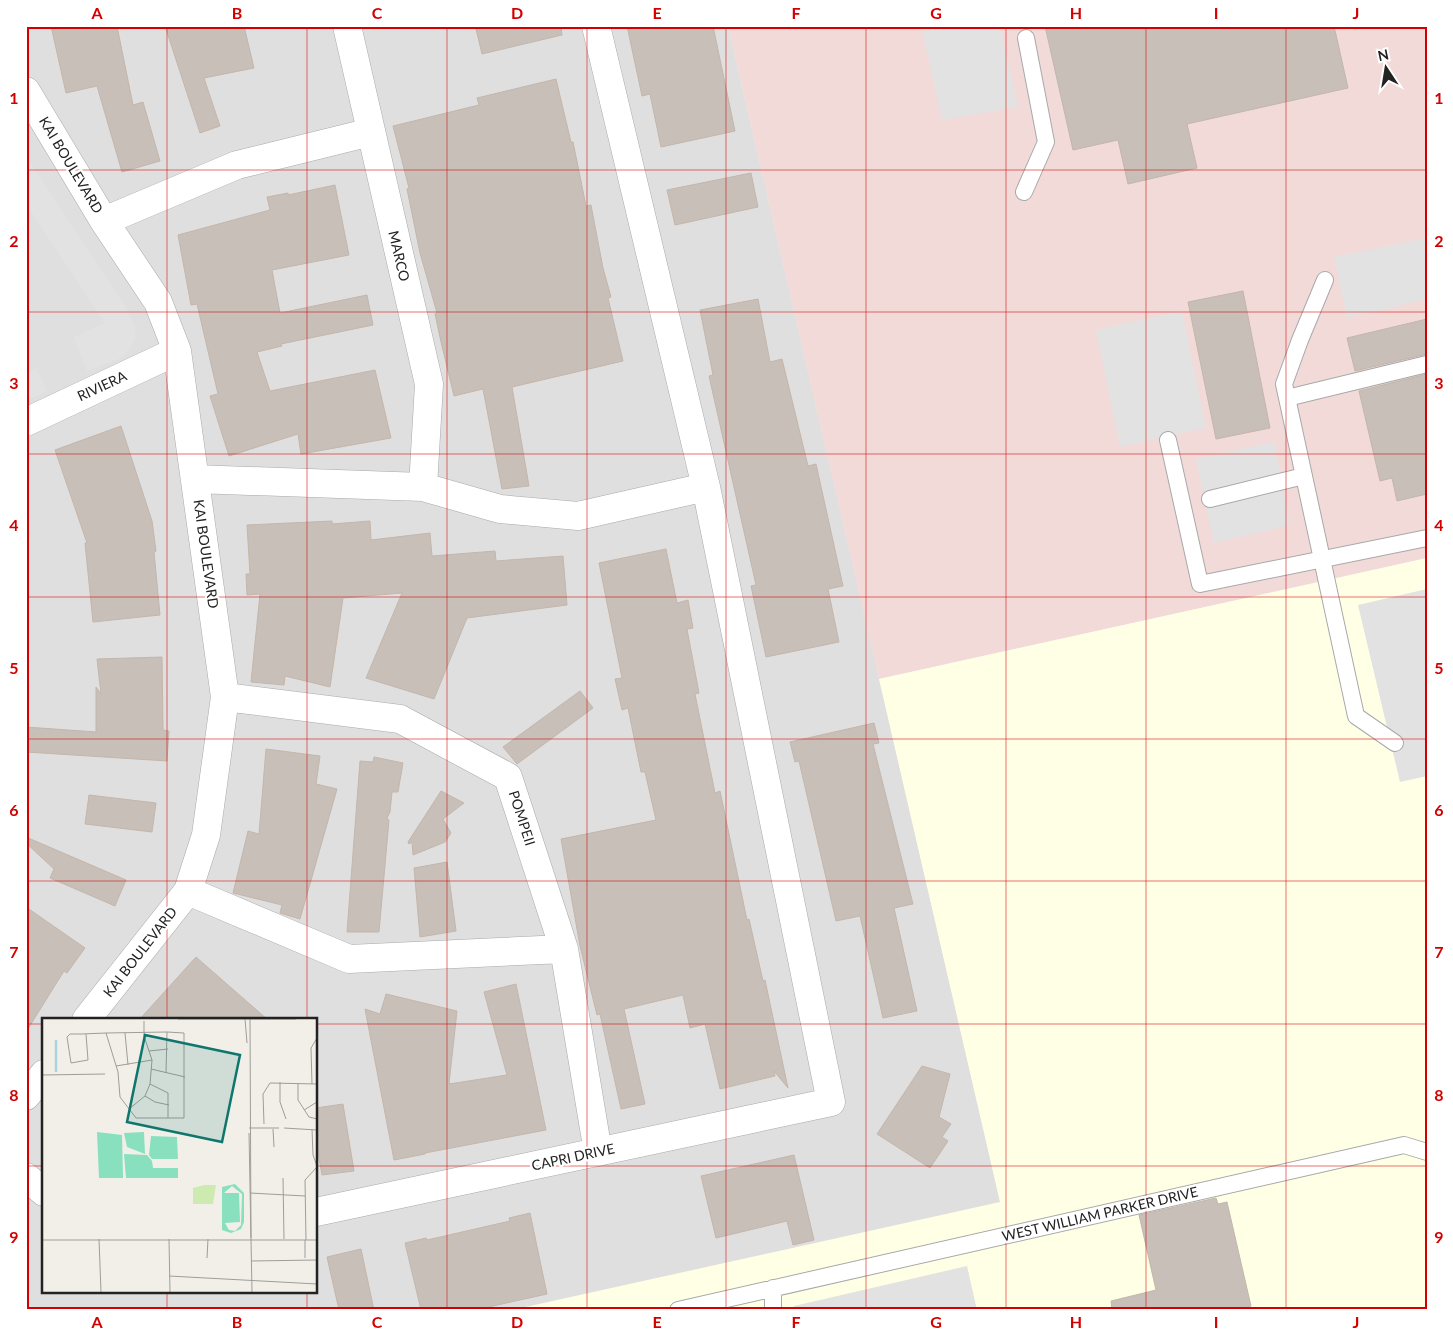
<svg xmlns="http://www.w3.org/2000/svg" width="1453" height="1336" font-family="Lato,sans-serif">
	<rect width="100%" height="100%" fill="#f2efe9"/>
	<path fill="#e0dfdf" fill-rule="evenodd" d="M 26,26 L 728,26 L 1002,1209 L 530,1310 L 26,1310 ZM 44,1020 L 316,1020 L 316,1292 L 44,1292 Z"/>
	<path fill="#f2dad9" d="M 728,26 L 1427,26 L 1427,558 L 879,679 Z"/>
	<path fill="#ffffe5" d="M 1427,558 L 1427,1310 L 512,1310 L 1000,1202 L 879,679 Z"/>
	<path fill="#e2e2e2" d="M 921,26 L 1000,26 L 1018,107 L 942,120 Z
		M 26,156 L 127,309 L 135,327 L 135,339 L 130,349 L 121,358 L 87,371 L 74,337 L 105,323 L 26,204 Z
		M 1427,238 L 1427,299 L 1347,318 L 1334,257 Z
		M 1182,311 L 1206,428 L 1120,447 L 1096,330 Z
		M 36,368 L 47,391 L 26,401 L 26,373 Z
		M 1274,442 L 1290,525 L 1214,543 L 1196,459 Z
		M 1427,589 L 1427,776 L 1400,782 L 1358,605 Z
		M 967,1266 L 977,1310 L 794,1310 L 794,1306 Z"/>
	<path fill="#c7bfb8" stroke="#c4b6ab" d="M 51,26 L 117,26 L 133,105 L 143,102 L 160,161 L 122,172 L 97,86 L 66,93 Z
		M 165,26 L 244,26 L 254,68 L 204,78 L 220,126 L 200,133 Z
		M 489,26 L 561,26 L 562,35 L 482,54 L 476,29 Z
		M 627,26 L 713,26 L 735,131 L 661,147 L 650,94 L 642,96 Z
		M 1045,26 L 1334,26 L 1348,88 L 1187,124 L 1197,168 L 1128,184 L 1118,140 L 1073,150 Z
		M 556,79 L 571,142 L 573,142 L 586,206 L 591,205 L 603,268 L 611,297 L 608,298 L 623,361 L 512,387 L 529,486 L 502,489 L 483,389 L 454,396 L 441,342 L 435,314 L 437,313 L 420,253 L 407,189 L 409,188 L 393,126 L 479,105 L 477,98 Z
		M 751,173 L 758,207 L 675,225 L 667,190 Z
		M 335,185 L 349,255 L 272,270 L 280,313 L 367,295 L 373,325 L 281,344 L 282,346 L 257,352 L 270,391 L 375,370 L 391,438 L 301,454 L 298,434 L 229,456 L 210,396 L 218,394 L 197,304 L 191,305 L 178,235 L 270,210 L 267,197 L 288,193 L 288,195 Z
		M 1243,291 L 1270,428 L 1216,439 L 1188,302 Z
		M 758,299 L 770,362 L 782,359 L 808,466 L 816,464 L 843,586 L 828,589 L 839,642 L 766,657 L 751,586 L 756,585 L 709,376 L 713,375 L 700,310 Z
		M 1427,319 L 1427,354 L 1355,371 L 1347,338 Z
		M 1427,374 L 1427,494 L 1397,501 L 1392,478 L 1380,481 L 1359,391 Z
		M 121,426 L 152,521 L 156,551 L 154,552 L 160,615 L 93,622 L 85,543 L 87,543 L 55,450 Z
		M 332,521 L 332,524 L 370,521 L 371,540 L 430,533 L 432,556 L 495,551 L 496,561 L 563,556 L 567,605 L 467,618 L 434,699 L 366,678 L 402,593 L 343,598 L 330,687 L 285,676 L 284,685 L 251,682 L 260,594 L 247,595 L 246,574 L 250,574 L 247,525 Z
		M 666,549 L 677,603 L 688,600 L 693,628 L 687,629 L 699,693 L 695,694 L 715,793 L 720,791 L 747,920 L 749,919 L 763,981 L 765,980 L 788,1088 L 774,1071 L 775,1076 L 720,1089 L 705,1024 L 690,1028 L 683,995 L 624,1009 L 645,1104 L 621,1109 L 600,1014 L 597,1015 L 580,946 L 561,839 L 656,820 L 645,772 L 641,772 L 628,708 L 622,710 L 615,679 L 622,678 L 599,563 Z
		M 162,657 L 163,730 L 169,731 L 167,761 L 26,752 L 26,727 L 96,732 L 96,687 L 101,694 L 97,659 Z
		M 580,691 L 593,708 L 517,764 L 503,747 Z
		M 874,723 L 879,743 L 873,744 L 913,904 L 894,908 L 917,1011 L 883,1018 L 860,916 L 836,921 L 799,761 L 795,762 L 790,742 Z
		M 266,749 L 320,756 L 316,784 L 337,789 L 300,919 L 280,913 L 282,905 L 233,893 L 248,831 L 259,834 Z
		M 374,757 L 403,763 L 398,792 L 392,792 L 390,812 L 387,818 L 389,820 L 379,932 L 347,932 L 360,761 L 373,762 Z
		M 441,791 L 464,803 L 443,819 L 451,833 L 445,842 L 413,855 L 412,842 L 409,844 L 408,842 Z
		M 89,795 L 156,803 L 152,832 L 85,824 Z
		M 26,837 L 126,880 L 115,906 L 50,878 L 54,869 L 26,843 Z
		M 447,862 L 456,931 L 420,937 L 414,868 Z
		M 26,907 L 85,948 L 67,973 L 64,971 L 26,1032 Z
		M 196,957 L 268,1020 L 139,1020 Z
		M 516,984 L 546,1130 L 425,1153 L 425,1154 L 394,1160 L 365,1009 L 380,1014 L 386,994 L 457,1011 L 449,1084 L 507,1075 L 484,992 Z
		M 922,1066 L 950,1074 L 939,1117 L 951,1124 L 942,1137 L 948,1141 L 930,1168 L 877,1134 Z
		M 343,1104 L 354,1171 L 322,1175 L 316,1141 L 316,1108 Z
		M 794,1155 L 814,1240 L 793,1245 L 787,1221 L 716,1238 L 701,1176 Z
		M 1216,1198 L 1218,1204 L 1227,1202 L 1251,1306 L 1237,1310 L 1112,1310 L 1111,1301 L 1156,1290 L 1139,1215 Z
		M 530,1213 L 547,1294 L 475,1310 L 421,1310 L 405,1243 L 426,1238 L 427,1240 L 510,1221 L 509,1218 Z
		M 361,1249 L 374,1310 L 339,1310 L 327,1257 Z"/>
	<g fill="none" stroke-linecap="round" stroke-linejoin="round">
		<defs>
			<path id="service" d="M 1024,192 L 1046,142 L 1026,38
				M 1325,280 L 1300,340 L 1284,384 L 1356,716 L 1395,743
				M 1287,398 L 1427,364
				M 1168,440 L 1200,584 L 1427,538
				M 1210,499 L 1304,476
				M 773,1288 L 773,1310
				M 678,1310 L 1404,1145 L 1427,1152"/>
			<path id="minor" d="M 347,26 L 429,384 L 423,487
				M 26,91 L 104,221 L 158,302 L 177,351 L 225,697 L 206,835 L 188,891 L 86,1020
				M 104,221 L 237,165 L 371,132
				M 26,422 L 177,351
				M 195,479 L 423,487 L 500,509 L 578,516 L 706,487
				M 225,697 L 400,719 L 508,777 L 564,949 L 598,1152
				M 188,891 L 349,959 L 564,949
				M 26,1096 L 44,1074
				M 26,1177 L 44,1192
				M 316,1212 L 831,1102 L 706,487 L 596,26"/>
		</defs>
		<use href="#service" stroke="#a9a9a9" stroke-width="18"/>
		<use href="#minor" stroke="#a9a9a9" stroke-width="29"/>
		<use href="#service" stroke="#fff" stroke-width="16"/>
		<use href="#minor" stroke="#fff" stroke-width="28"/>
	</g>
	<path fill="none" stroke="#d40000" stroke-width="1" stroke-opacity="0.55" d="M 167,26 L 167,1020M 307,26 L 307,1020M 447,26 L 447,1310M 587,26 L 587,1310M 726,26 L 726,1310M 866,26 L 866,1310M 1006,26 L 1006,1310M 1146,26 L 1146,1310M 1286,26 L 1286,1310M 26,170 L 1427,170M 26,312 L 1427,312M 26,454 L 1427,454M 26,597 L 1427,597M 26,739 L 1427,739M 26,881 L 1427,881M 26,1024 L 44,1024M 316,1024 L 1427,1024M 26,1166 L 44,1166M 316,1166 L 1427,1166M 167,1292 L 167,1310M 307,1292 L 307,1310"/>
	<g text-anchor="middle" stroke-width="4.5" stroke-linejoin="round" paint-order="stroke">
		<g font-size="14" fill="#222" stroke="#fff">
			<text transform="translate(71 165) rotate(59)" y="5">KAI BOULEVARD</text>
			<text transform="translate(399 256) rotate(77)" y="5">MARCO</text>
			<text transform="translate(102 386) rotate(-25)" y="5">RIVIERA</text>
			<text transform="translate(206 554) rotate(82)" y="5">KAI BOULEVARD</text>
			<text transform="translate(522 818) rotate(72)" y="5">POMPEII</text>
			<text transform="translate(140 952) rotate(-52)" y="5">KAI BOULEVARD</text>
			<text transform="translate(573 1157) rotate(-12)" y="5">CAPRI DRIVE</text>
			<text transform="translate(1100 1214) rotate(-13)" y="5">WEST WILLIAM PARKER DRIVE</text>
		</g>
	</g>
	<g transform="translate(42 1018)">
		<rect width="275" height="275" fill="#f2efe9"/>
		<path d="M 162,167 L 174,167 L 171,186 L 151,186 L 151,170 Z" fill="#cdebb0"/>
		<path d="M 55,114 L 80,117 L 81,160 L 57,160 ZM 102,114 L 103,136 L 85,129 L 82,115 ZM 109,118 L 135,119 L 136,141 L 110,141 L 107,137 ZM 82,136 L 105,137 L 110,143 L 111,150 L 136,150 L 136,160 L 84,160 ZM 193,166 L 202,175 L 202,204 L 199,211 L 189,215 L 180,212 L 180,169 ZM 190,168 L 200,176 L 199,207 L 193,213 L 187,212 L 183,205 L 198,204 L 197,175 L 182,175 Z" fill="#88e0be" fill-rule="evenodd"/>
		<path fill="none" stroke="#aad3df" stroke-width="2.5" d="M 14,54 L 14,22"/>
		<path fill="none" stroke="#9f9d99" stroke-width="1" d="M 136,1 L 254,1M 203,1 L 205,25M 208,1 L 209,220M 83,15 L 86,47M 44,16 L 46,42 L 29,45 L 25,19 L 28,16 L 39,16 L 64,15 L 125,14 L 142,15 L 142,100 L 94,100 L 78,79 L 76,54 L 64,15M 107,33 L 126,31M 74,48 L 110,42M 109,51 L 143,59M 124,55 L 125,14M 0,57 L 63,56M 238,64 L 238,84 L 244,101M 108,66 L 126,75 L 126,100M 256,66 L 256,82 L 267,99 L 275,101M 270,66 L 269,30 L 275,20M 103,78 L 113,84 L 127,87M 87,91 L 103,78 L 108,66 L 110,42 L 102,18 L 102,3M 262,92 L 275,84M 222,106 L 221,76 L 228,65 L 275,66M 207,110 L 237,110M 242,110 L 275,112M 231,111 L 232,129M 270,111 L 271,137 L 275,148M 207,115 L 210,274M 241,160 L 242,221M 208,175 L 263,178M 57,221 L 59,274M 127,221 L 128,274M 0,222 L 275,222M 263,222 L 263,240M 264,222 L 263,162 L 275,149M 165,240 L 166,221M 209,243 L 275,242M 127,258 L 275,266"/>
		<path fill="#0f766e" fill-opacity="0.15" stroke="#0f766e" stroke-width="2.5" d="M 103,17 L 198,37 L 180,124 L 85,104 Z"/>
		<rect width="275" height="275" fill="none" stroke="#222" stroke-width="2.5"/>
	</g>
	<rect width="1453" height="1336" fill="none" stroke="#ffffff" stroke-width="55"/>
	<g transform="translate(1386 68) rotate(348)" stroke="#ffffff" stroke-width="4" paint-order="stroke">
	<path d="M0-4L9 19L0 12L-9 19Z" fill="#222222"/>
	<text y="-8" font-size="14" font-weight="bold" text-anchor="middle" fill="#222222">N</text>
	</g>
	<rect x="28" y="28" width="1398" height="1280" fill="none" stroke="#d40000" stroke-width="2"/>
	<g font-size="16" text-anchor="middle" font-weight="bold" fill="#d40000">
		<text x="97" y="19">A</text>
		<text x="237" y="19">B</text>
		<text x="377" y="19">C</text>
		<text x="517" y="19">D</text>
		<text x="657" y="19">E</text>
		<text x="796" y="19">F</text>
		<text x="936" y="19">G</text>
		<text x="1076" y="19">H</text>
		<text x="1216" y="19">I</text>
		<text x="1356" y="19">J</text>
		<text x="14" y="104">1</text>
		<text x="1439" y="104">1</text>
		<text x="14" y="247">2</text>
		<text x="1439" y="247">2</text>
		<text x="14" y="389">3</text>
		<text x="1439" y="389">3</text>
		<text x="14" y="531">4</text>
		<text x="1439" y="531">4</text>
		<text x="14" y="674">5</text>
		<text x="1439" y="674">5</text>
		<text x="14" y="816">6</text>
		<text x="1439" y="816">6</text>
		<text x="14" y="958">7</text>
		<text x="1439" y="958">7</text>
		<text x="14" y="1101">8</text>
		<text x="1439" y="1101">8</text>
		<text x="14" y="1243">9</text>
		<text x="1439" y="1243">9</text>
		<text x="97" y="1328">A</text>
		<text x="237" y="1328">B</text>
		<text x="377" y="1328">C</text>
		<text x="517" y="1328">D</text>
		<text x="657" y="1328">E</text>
		<text x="796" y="1328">F</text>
		<text x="936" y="1328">G</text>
		<text x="1076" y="1328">H</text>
		<text x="1216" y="1328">I</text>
		<text x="1356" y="1328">J</text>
	</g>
</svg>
